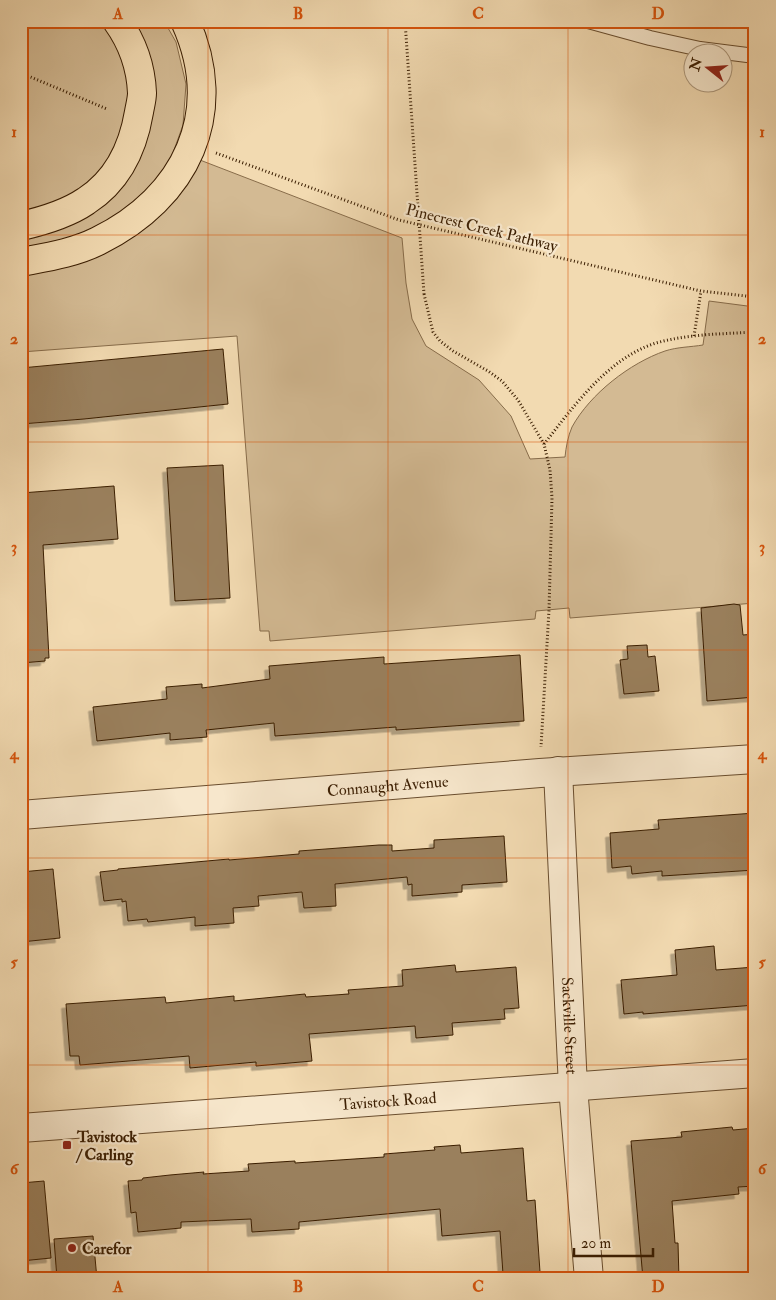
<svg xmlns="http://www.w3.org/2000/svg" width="776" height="1300" font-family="'IM FELL Double Pica',serif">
	<defs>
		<filter id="shadow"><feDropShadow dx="-4.5" dy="4.5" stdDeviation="0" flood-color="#0004"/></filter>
	</defs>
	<rect width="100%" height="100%" fill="#f2dab1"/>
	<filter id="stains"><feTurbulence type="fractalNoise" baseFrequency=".004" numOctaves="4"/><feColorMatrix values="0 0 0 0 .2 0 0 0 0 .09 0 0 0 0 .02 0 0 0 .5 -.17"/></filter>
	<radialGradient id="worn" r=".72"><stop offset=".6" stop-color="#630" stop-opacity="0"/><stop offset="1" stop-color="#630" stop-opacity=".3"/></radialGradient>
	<path fill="#d3ba93" stroke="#876c4a" d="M 21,21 L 164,21 L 176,42 L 186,84 L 183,125 L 174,150 L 402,238 L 406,283 L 412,319 L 426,346 L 479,380 L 511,416 L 530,459 L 565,457 C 566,447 568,436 572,427 C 590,394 630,363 665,351 C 677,347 691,347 703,345 L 709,301 L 755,307 L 755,603 L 570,618 L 569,608 L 536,611 L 535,619 L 270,641 L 269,631 L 260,631 L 237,336 L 21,352 Z"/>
	<path fill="#9a805d" stroke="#3b1e02" filter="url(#shadow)" d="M 223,349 L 228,404 L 84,419 L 21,424 L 21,368 Z
		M 223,465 L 230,598 L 175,601 L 167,468 Z
		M 114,486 L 118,539 L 43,545 L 49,658 L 45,658 L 45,661 L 21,663 L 21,493 Z
		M 734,604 L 740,605 L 743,635 L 755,634 L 755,697 L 707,701 L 701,608 Z
		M 647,645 L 648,657 L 655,656 L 659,691 L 624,694 L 620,660 L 628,659 L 627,646 Z
		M 520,655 L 524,721 L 396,730 L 396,727 L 275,736 L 274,723 L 206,730 L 207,737 L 170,740 L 170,733 L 97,741 L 93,707 L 167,699 L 166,687 L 202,684 L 202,688 L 270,679 L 269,666 L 330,661 L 384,657 L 384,664 Z
		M 755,813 L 755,870 L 662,876 L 662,871 L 632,874 L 631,866 L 612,868 L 610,833 L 659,829 L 658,820 Z
		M 504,836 L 507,882 L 462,885 L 462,892 L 412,896 L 412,884 L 408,885 L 407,877 L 335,884 L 336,906 L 304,908 L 302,892 L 258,896 L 259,906 L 233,908 L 234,923 L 195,926 L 195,917 L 148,922 L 147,919 L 128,921 L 126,901 L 122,902 L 122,899 L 104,901 L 100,872 L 118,870 L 118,869 L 229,859 L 229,860 L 299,854 L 299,851 L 379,845 L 392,845 L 392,851 L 434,848 L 434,840 Z
		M 53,869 L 60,938 L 21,942 L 21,872 Z
		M 714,946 L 716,970 L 755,967 L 755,1005 L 643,1014 L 643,1012 L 624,1014 L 621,980 L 677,975 L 675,950 Z
		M 455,965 L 456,972 L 516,967 L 519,1008 L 504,1009 L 505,1019 L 452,1023 L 453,1035 L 416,1038 L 415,1026 L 309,1034 L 312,1061 L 256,1066 L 256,1062 L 190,1068 L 189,1056 L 80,1065 L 79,1056 L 70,1056 L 66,1004 L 165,997 L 166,1003 L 234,996 L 234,1001 L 305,994 L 306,997 L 349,994 L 348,990 L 403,986 L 402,970 Z
		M 732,1127 L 733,1130 L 755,1128 L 755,1186 L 738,1187 L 739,1194 L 672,1201 L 675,1243 L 678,1243 L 679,1279 L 643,1279 L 631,1141 L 682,1137 L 681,1132 Z
		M 460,1145 L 461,1153 L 523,1148 L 527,1201 L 535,1200 L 540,1272 L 503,1274 L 500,1231 L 442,1236 L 440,1209 L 299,1222 L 299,1229 L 252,1232 L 251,1219 L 181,1222 L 181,1228 L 138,1232 L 136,1212 L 131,1213 L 128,1181 L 142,1180 L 143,1178 L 170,1175 L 204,1172 L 203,1174 L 249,1171 L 248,1164 L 295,1161 L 295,1163 L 384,1157 L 384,1154 L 435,1150 L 434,1147 Z
		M 44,1181 L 51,1258 L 21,1261 L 21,1183 Z
		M 93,1236 L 97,1279 L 57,1279 L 54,1239 Z"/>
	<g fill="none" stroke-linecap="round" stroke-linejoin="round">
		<defs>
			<path id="lane" d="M 588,21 L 650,38 L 700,49 L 755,56"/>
			<g id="street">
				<path id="s1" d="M 558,771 L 573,1087 L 589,1279"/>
				<path id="s2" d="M 21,815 L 540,773 L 755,759"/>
				<path id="s3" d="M 21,1128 L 755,1073"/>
			</g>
			<path id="highway" d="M 21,226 C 43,221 67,214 86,201 C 117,181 133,148 139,112 C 140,106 142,99 142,93 C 141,68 132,42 117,21
				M 21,262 C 47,257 74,253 98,241 C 186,198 227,113 185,21"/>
		</defs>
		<use href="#lane" stroke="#694d2e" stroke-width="16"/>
		<use href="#street" stroke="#694d2e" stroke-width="30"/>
		<use href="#highway" stroke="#3b1e02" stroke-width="30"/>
		<path stroke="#3b1e02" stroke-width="3" stroke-dasharray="1 2.5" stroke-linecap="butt" d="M 21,73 L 107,109
			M 216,153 L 399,220 L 701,291 L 755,297
			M 424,294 L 433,332 L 440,341 L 453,351 L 488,371 L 502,381 L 518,400 L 544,444 L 550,470 L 552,498 L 549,610 L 541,747
			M 694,336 L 701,291
			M 544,444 C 574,406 608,358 656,343 C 688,334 722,334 755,332"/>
		<use href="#lane" stroke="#f7e7cc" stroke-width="14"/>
		<use href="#street" stroke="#f7e7cc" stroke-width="28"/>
		<use href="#highway" stroke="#f2dab1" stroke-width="28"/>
		<path stroke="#3b1e02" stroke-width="3" stroke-dasharray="1 2.5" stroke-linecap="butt" d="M 405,21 L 424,294"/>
	</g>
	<path fill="none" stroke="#d7530b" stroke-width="1" stroke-opacity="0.55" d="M 208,21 L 208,1279M 388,21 L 388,1279M 568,21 L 568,1279M 21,235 L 755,235M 21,442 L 755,442M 21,650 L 755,650M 21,858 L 755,858M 21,1065 L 755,1065"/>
	<g fill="#8f2418" stroke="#f7e7cc" stroke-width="2">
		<rect x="62" y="1140" width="10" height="10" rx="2.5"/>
		<circle cx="72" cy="1248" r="5"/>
	</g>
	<g text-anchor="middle" stroke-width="4.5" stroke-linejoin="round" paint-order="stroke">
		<g font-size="16" fill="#3b1e02" stroke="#f7e7cc">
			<text transform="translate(482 227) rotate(14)" y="6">Pinecrest Creek Pathway</text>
			<text dy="6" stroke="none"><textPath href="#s2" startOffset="368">Connaught Avenue</textPath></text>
			<text dy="6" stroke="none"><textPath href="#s1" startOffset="255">Sackville Street</textPath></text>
			<text dy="6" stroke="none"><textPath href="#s3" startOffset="368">Tavistock Road</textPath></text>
		</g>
		<g font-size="16" font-weight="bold" fill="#3b1e02" stroke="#f7e7cc" text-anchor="start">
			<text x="77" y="1142">Tavistock<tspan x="77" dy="18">/ Carling</tspan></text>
			<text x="82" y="1254">Carefor</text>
		</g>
	</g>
	<rect width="776" height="1300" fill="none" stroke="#f2dab1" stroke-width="55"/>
	<g transform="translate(708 68) rotate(287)"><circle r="24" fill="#f7e7cc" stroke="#ac977b"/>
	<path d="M0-4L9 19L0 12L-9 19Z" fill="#8f2418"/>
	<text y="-8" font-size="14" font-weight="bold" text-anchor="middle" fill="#3b1e02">N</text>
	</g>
	<path d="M574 1248v8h79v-8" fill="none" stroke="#3b1e02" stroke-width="2.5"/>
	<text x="581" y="1248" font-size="15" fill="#3b1e02" stroke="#f7e7cc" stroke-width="4" paint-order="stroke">20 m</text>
	<rect x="28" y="28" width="720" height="1244" fill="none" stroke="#d7530b" stroke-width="2"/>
	<g font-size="16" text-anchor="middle" font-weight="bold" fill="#d7530b">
		<text x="118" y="19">A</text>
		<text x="298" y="19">B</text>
		<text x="478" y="19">C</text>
		<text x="658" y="19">D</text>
		<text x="14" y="137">1</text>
		<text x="762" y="137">1</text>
		<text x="14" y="344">2</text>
		<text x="762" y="344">2</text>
		<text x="14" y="552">3</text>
		<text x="762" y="552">3</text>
		<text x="14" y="759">4</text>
		<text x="762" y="759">4</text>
		<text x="14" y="967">5</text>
		<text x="762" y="967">5</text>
		<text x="14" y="1174">6</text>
		<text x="762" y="1174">6</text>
		<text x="118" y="1292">A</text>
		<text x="298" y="1292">B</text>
		<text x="478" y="1292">C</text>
		<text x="658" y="1292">D</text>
	</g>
	<rect width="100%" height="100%" filter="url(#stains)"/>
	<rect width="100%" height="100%" fill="url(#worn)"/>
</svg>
